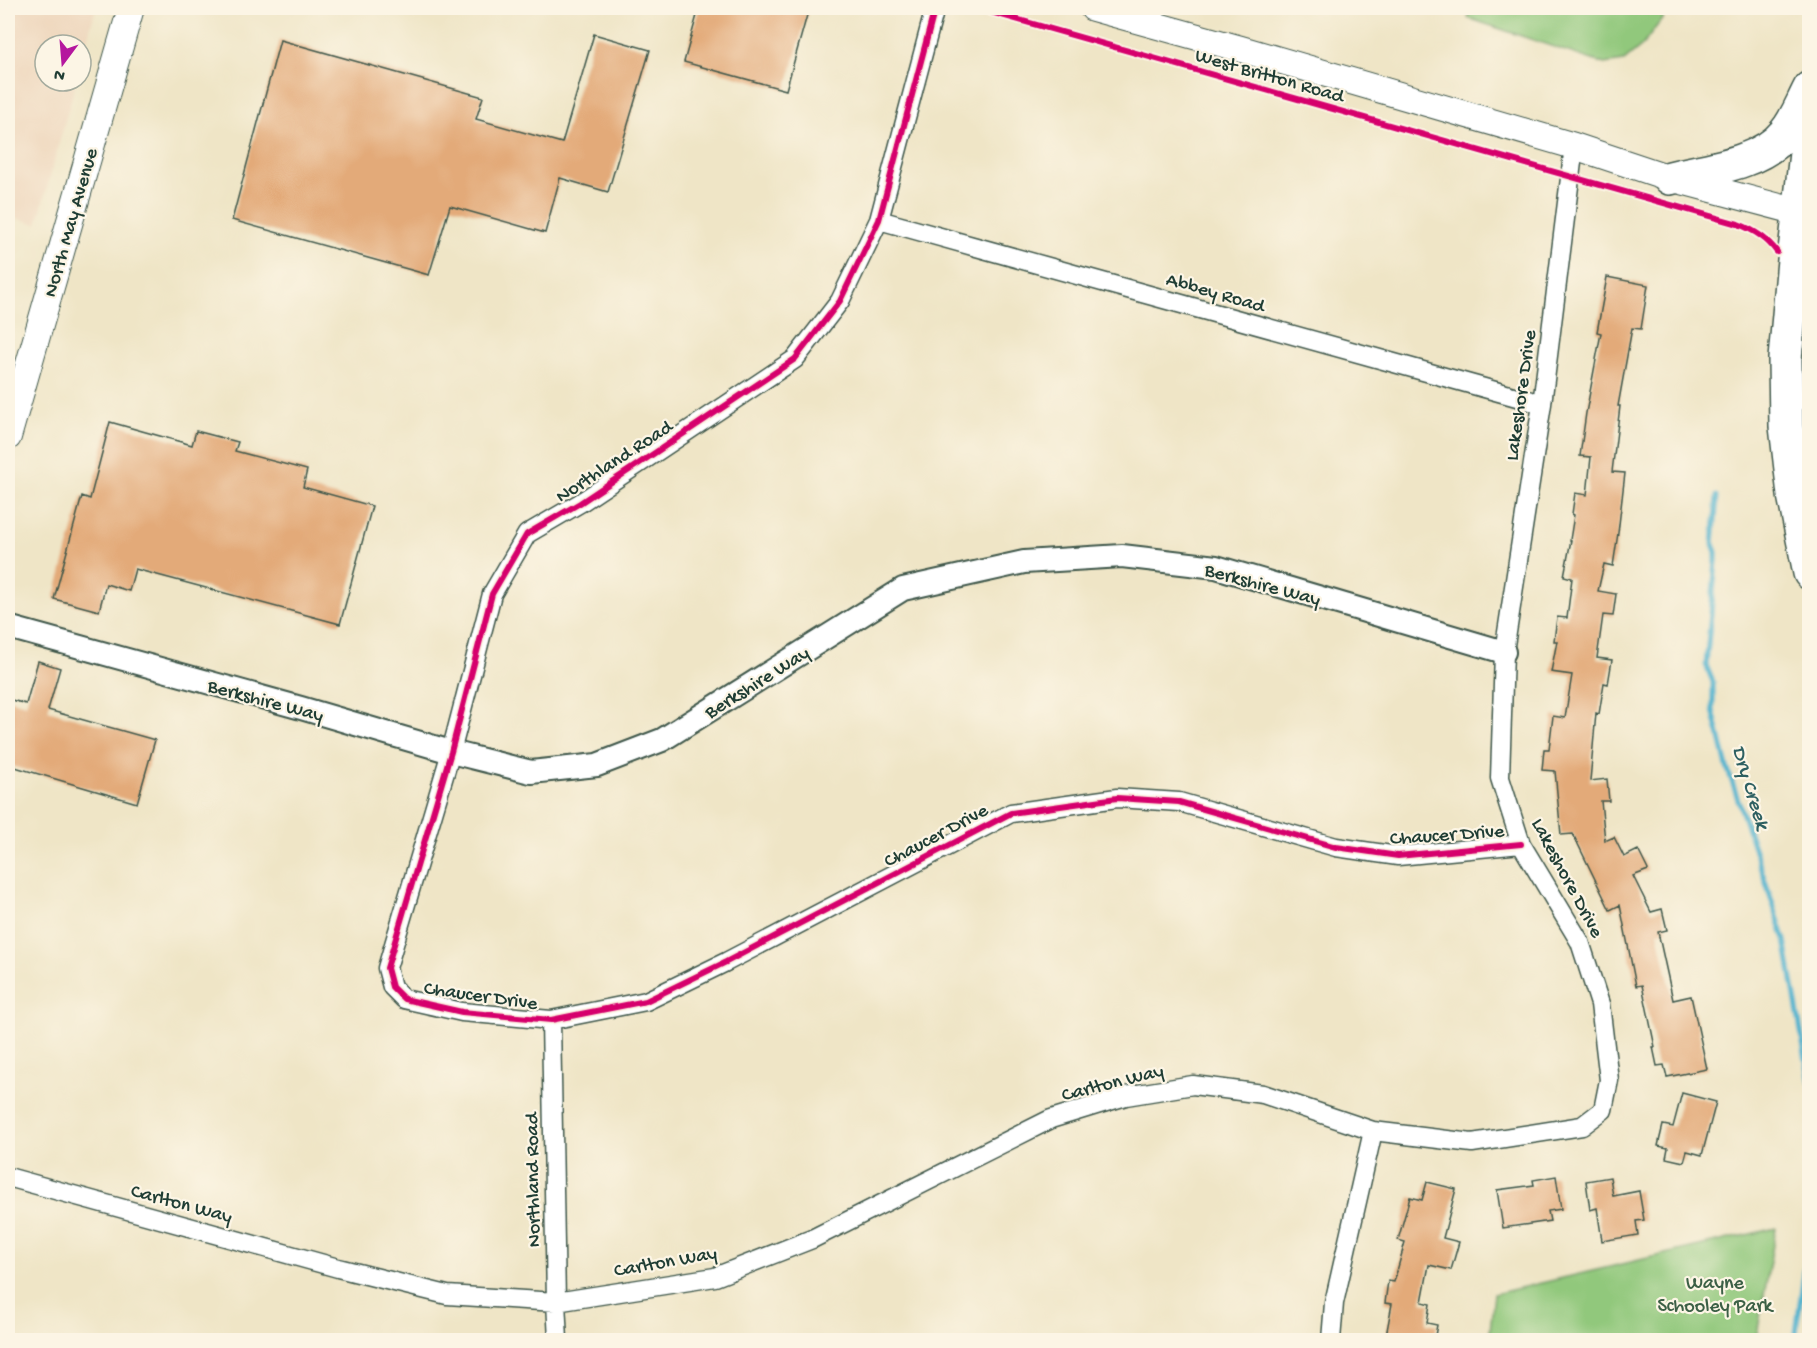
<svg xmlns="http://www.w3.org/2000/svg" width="1817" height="1348" font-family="'Gochi Hand',sans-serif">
	<rect width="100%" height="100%" fill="#fcf5e5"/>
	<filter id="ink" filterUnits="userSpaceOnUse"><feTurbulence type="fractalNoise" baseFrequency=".0167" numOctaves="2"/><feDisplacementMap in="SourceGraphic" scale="12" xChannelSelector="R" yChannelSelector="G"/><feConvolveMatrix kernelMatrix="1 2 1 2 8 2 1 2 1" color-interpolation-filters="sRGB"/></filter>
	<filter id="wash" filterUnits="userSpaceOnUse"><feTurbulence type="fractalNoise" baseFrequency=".008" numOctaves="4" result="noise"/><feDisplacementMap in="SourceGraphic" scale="24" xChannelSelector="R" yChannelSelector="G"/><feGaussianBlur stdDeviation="1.35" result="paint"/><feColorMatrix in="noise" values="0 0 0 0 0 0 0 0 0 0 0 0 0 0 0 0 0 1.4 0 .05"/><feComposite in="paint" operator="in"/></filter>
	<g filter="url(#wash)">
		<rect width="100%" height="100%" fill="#efe5c6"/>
		<path fill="#eed6bb" d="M 8,8 L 96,8 L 81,61 L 81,45 L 45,45 L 45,81 L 76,81 L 37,224 L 8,216 Z"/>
		<path fill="#91c87b" stroke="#588258" stroke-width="1.5" d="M 1471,8 L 1665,8 L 1663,18 L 1642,46 L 1624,61 L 1604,64 L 1468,18 Z
			M 1776,1228 L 1756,1340 L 1489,1340 L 1494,1294 Z"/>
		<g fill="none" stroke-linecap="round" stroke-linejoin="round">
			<path stroke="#50b2ce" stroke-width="5" d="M 1717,496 L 1713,544 L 1716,552 L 1716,561 L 1706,665 L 1713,682 L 1713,710 L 1727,767 L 1785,940 L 1810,1083
				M 1795,1340 L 1810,1228"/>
		</g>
		<g id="blocks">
			<path fill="#e3aa79" d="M 699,8 L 809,8 L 786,90 L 684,62 Z
				M 594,34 L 650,50 L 608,192 L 560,178 L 545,233 L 450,206 L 429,275 L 232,220 L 280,40 L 483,97 L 476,119 L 562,143 Z
				M 1607,277 L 1648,285 L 1641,329 L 1632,328 L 1618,406 L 1620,406 L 1612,472 L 1625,473 L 1618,533 L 1613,566 L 1604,564 L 1598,591 L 1616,594 L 1613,616 L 1603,615 L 1597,658 L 1612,660 L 1608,684 L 1604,683 L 1599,714 L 1596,713 L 1590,781 L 1607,779 L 1609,801 L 1601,801 L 1605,841 L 1614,837 L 1624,857 L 1638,850 L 1648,870 L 1633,876 L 1651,912 L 1662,909 L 1667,930 L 1658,932 L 1673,1000 L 1691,996 L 1707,1069 L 1667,1077 L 1664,1065 L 1657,1066 L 1653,1047 L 1655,1047 L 1642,985 L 1636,986 L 1620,905 L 1610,910 L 1573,834 L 1561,835 L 1555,771 L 1542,770 L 1544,749 L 1549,749 L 1553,716 L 1565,718 L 1572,675 L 1551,672 L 1557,641 L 1554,641 L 1557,617 L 1567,618 L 1572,578 L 1564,576 L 1571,540 L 1570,540 L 1574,515 L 1572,514 L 1575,493 L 1587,495 L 1591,457 L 1580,456 L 1586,413 L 1601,333 L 1597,332 Z
				M 110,422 L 192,445 L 196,431 L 238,442 L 235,451 L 307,470 L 303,487 L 372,506 L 340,624 L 135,569 L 129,591 L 106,584 L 99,611 L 54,599 L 82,496 L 90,499 Z
				M 38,661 L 60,668 L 48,710 L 155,740 L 137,803 L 8,765 L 8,699 L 26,704 Z
				M 1682,1093 L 1716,1102 L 1702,1155 L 1687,1151 L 1684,1162 L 1666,1158 L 1668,1148 L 1658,1146 L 1663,1125 L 1673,1127 Z
				M 1556,1176 L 1561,1209 L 1548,1211 L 1550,1221 L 1503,1228 L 1497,1190 L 1534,1185 L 1533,1180 Z
				M 1610,1177 L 1613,1196 L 1639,1191 L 1644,1220 L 1636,1221 L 1638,1235 L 1602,1241 L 1597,1208 L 1590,1210 L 1586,1181 Z
				M 1427,1182 L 1456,1189 L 1443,1238 L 1459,1242 L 1451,1270 L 1429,1265 L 1422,1302 L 1430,1304 L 1427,1323 L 1437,1325 L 1434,1341 L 1385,1341 L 1392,1304 L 1385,1303 L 1388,1281 L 1394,1282 L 1405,1242 L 1398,1240 L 1410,1197 L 1422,1200 Z"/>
		</g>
	</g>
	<g filter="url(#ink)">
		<use href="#blocks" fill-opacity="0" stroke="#3e564a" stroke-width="1.5"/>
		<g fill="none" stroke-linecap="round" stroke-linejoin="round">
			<defs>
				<path id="minor" d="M 935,8 L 879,220 L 840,301 L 795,359 L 580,503 L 527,534 L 492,594 L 451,752 L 387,968 L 392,987 L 404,999 L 462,1012 L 551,1020 L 646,1001 L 726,962 L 1011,813 L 1117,798 L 1179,802 L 1336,847 L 1398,856 L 1521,844
					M 879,220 L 1542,404
					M 551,1020 L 556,1302 L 558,1340
					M 8,1177 L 338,1268 L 447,1295 L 556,1302 L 715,1277 L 812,1239 L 1051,1119 L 1126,1096 L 1193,1085 L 1263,1094 L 1373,1131
					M 1331,1340 L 1334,1303 L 1373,1131 L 1472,1143 L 1582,1126 L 1603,1110 L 1609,1080 L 1600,1004 L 1580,942 L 1521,844 L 1500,778 L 1504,652 L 1542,404 L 1574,146"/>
				<path id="tertiary" d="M 8,627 L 301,708 L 451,752 L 531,772 L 597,765 L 662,740 L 903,589 L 1024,562 L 1122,556 L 1216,567 L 1504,652"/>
				<path id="secondary" d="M 1093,8 L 1241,49 L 1574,146 L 1670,178 L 1810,215
					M 8,437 L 131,8"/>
				<path id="motorway" d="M 1810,117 L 1794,260 L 1785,359 L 1786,426 L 1794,495 L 1810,573
					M 1670,178 C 1707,169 1760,164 1785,133 C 1796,120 1802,103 1810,88"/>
			</defs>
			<use href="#minor" stroke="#3e564a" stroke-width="21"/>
			<use href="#tertiary" stroke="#3e564a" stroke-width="26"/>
			<use href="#secondary" stroke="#3e564a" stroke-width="28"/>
			<use href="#motorway" stroke="#3e564a" stroke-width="36"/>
			<use href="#minor" stroke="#fff" stroke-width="18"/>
			<use href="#tertiary" stroke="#fff" stroke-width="22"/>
			<use href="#secondary" stroke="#fff" stroke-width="26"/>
			<use href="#motorway" stroke="#fff" stroke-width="33"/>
			<defs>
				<path id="cycleway" d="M 935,8 L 879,220 L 840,301 L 795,359 L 580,503 L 527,534 L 492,594 L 451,752 L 387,968 L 392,987 L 404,999 L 462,1012 L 551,1020 L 646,1001 L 726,962 L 1011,813 L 1117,798 L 1179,802 L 1336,847 L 1398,856 L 1521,844
					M 977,8 L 1738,224 C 1754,230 1767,238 1777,252"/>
			</defs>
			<use href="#cycleway" stroke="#fcf5e5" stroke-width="10"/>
			<use href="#cycleway" stroke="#d6006c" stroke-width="6"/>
		</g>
	</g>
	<g text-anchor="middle" stroke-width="4.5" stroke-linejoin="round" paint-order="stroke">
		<g font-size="20" fill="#1f3d34" stroke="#fcf5e5">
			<text transform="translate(1270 74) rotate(16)" y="7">West Britton Road</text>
			<text transform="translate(69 222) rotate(-74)" y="7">North May Avenue</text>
			<text transform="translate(1216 291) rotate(16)" y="7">Abbey Road</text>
			<text transform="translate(1519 395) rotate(-82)" y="7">Lakeshore Drive</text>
			<text transform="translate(613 460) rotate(-33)" y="7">Northland Road</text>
			<text transform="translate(1263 583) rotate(15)" y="7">Berkshire Way</text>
			<text transform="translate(756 681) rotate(-32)" y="7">Berkshire Way</text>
			<text transform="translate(266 699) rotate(15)" y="7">Berkshire Way</text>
			<text transform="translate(1447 833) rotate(-4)" y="7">Chaucer Drive</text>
			<text transform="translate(935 834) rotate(-28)" y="7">Chaucer Drive</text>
			<text transform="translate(1569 877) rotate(62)" y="7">Lakeshore Drive</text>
			<text transform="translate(481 994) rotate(8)" y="7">Chaucer Drive</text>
			<text transform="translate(1112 1081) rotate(-14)" y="7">Carlton Way</text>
			<text transform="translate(531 1180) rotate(-91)" y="7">Northland Road</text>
			<text transform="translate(182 1202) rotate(15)" y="7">Carlton Way</text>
			<text transform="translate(665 1260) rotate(-10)" y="7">Carlton Way</text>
		</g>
		<g font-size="20" fill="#3c6046" stroke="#fcf5e5">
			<text x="1715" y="1288">Wayne<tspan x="1715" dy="23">Schooley Park</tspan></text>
		</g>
		<g font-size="21" font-style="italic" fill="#2e6062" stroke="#fcf5e5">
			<text transform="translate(1752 787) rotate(73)" y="7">Dry Creek</text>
		</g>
	</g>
	<rect width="1817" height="1348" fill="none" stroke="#fcf5e5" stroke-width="30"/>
	<g transform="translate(63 63) rotate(196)"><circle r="28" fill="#fcf5e5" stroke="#a4ab9e" stroke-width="1.5"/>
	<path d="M0-4.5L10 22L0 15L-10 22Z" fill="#b5179e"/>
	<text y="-9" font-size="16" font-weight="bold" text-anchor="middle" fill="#1f3d34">N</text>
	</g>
</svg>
